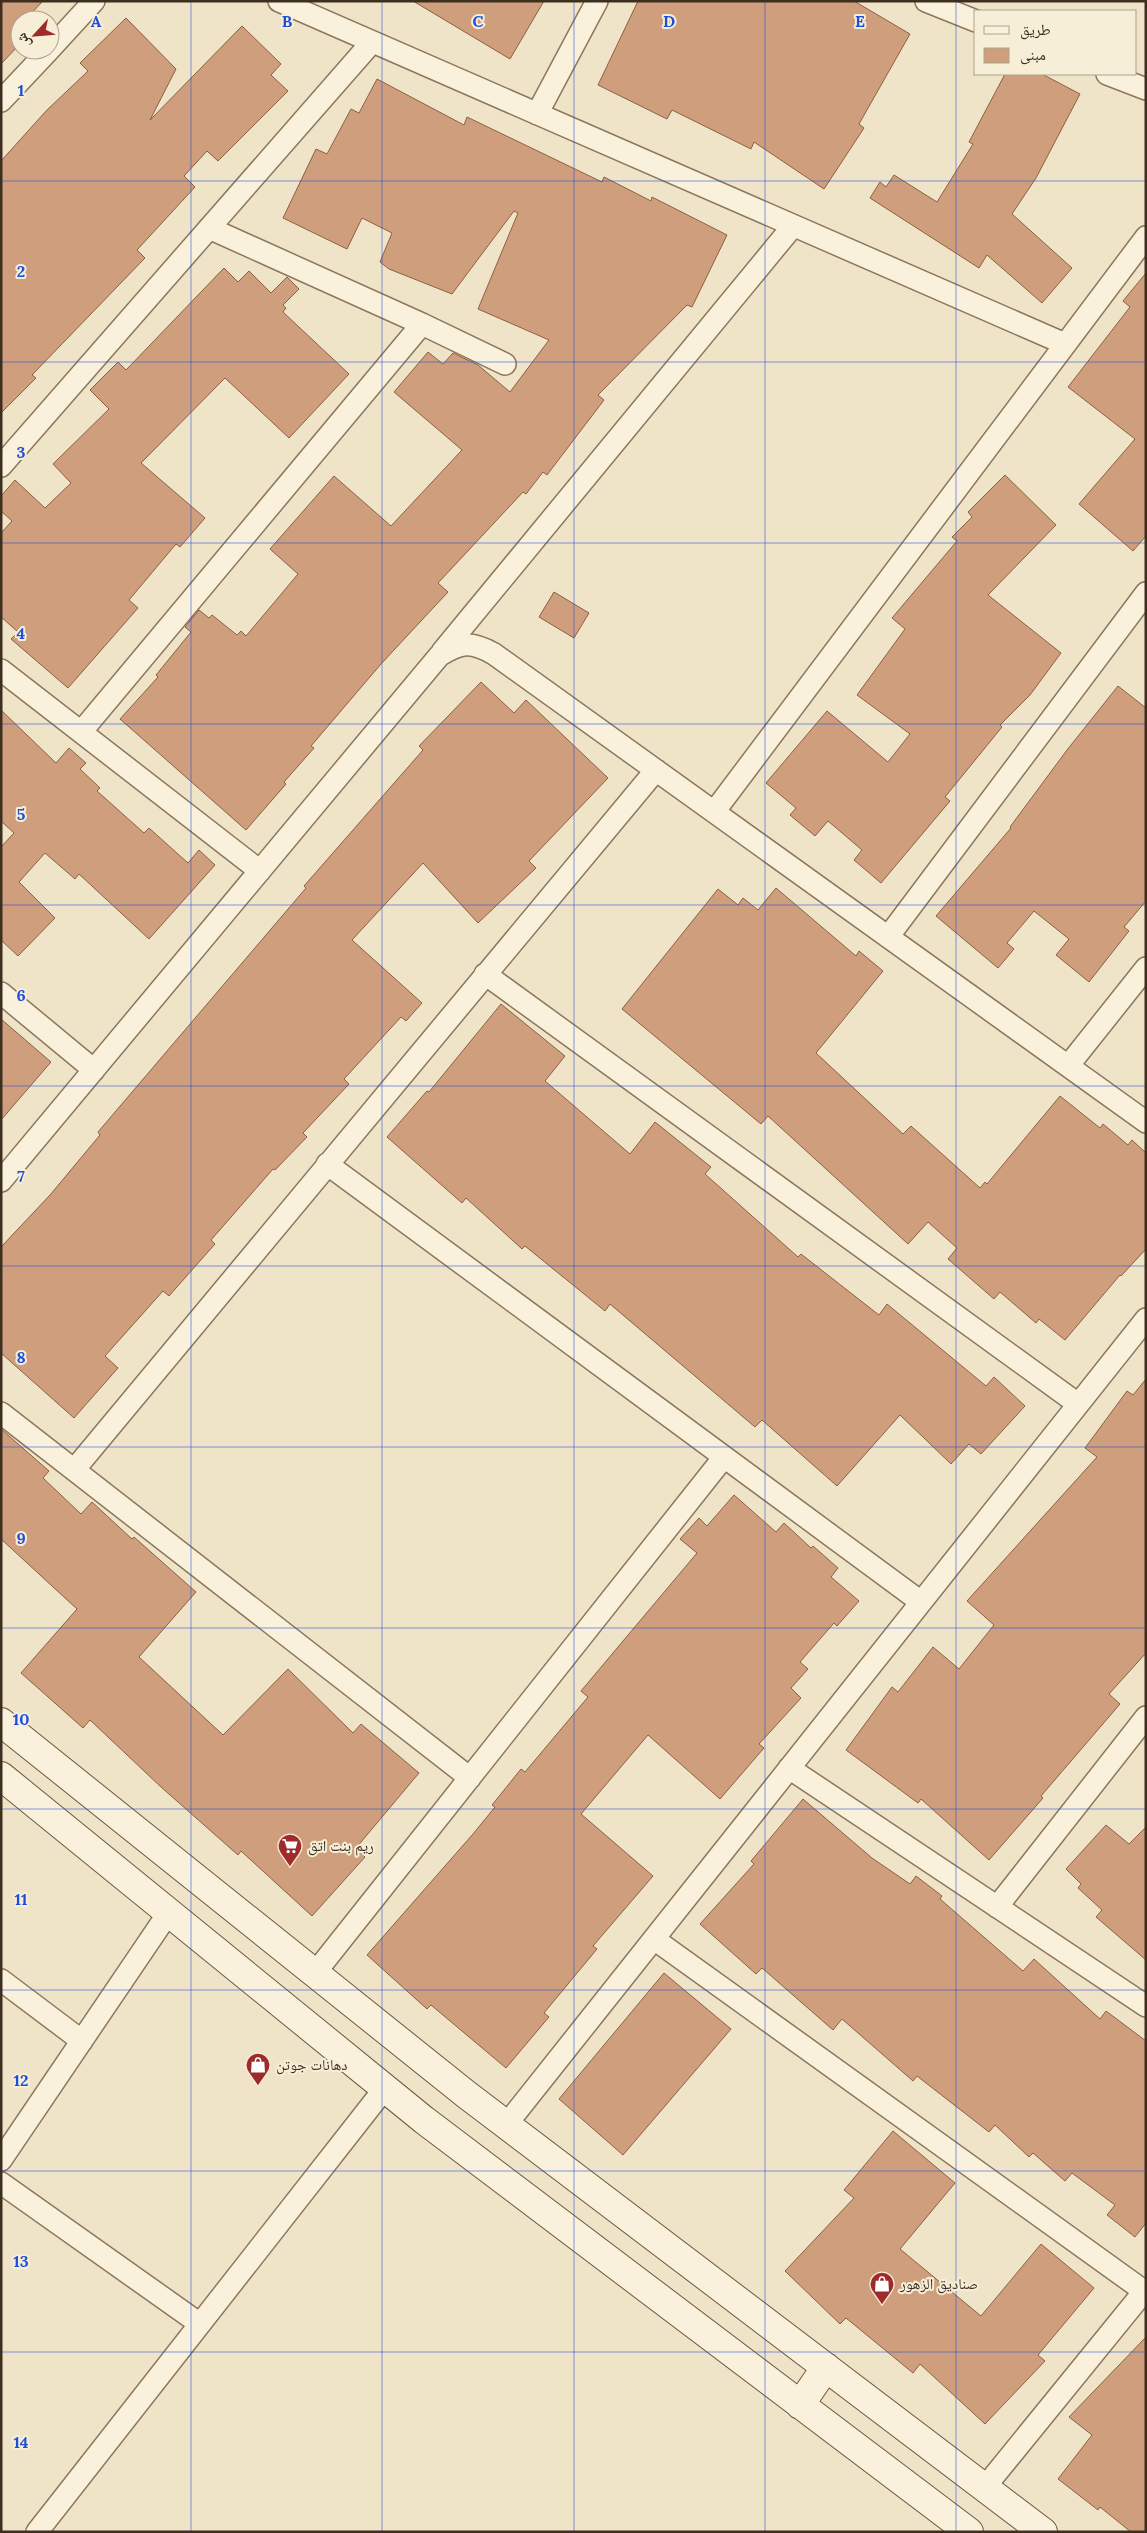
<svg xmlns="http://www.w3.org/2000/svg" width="1147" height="2533" font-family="Lora,'Noto Naskh Arabic',serif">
	<rect width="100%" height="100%" fill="#f0e4c8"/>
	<path fill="#cf9f7d" stroke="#8d5f41" d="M 1,1 L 43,1 L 25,20 L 20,20 L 20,44 L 1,64 Z
		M 413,1 L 544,1 L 510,59 Z
		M 638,1 L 854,1 L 910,34 L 859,124 L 864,128 L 824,189 L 754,142 L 751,149 L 672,110 L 667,119 L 598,85 Z
		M 126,18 L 176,69 L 150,120 L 242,26 L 281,64 L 271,75 L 288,91 L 218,161 L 207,151 L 184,176 L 195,187 L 137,250 L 145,258 L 32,375 L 36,378 L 1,413 L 1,161 L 46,111 L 88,71 L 80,63 Z
		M 1005,74 L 1042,74 L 1080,94 L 1036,178 L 1012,214 L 1072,268 L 1042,303 L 987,255 L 979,268 L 870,198 L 880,182 L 886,187 L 894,175 L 937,202 L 973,144 L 969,142 Z
		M 377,79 L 464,125 L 467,117 L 602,182 L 604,177 L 651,201 L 652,197 L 727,235 L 692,307 L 687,305 L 598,395 L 604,400 L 547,475 L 543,472 L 526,494 L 523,492 L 438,583 L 448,592 L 381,664 L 311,746 L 314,748 L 284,782 L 286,784 L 246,830 L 120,719 L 158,677 L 156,675 L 191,632 L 185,627 L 199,610 L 209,618 L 212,615 L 237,635 L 241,631 L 246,636 L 298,574 L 270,549 L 334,476 L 391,526 L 462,450 L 394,392 L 428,352 L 443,364 L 453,353 L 478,365 L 510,392 L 549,340 L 478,309 L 518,213 L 514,211 L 452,294 L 389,269 L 380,262 L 392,233 L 362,218 L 347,249 L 283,218 L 316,149 L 327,154 L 351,109 L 359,113 Z
		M 224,268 L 238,282 L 249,271 L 271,293 L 287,277 L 299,289 L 283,305 L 286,308 L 283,312 L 349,374 L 289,438 L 225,378 L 141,463 L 205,518 L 180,547 L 176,544 L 129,600 L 138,608 L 68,688 L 11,639 L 18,632 L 1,617 L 1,533 L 12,521 L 1,511 L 1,496 L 15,480 L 45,508 L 71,483 L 53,464 L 109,409 L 90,390 L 118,362 L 126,370 Z
		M 1146,273 L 1146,536 L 1133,551 L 1079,504 L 1135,439 L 1068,387 L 1130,307 L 1123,301 Z
		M 1005,475 L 1056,525 L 988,595 L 1061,653 L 1030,695 L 1000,725 L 1002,727 L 945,797 L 950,801 L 881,883 L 854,860 L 862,850 L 828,821 L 815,836 L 790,815 L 796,808 L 766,783 L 827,711 L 888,762 L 910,734 L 857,695 L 905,629 L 892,618 L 957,541 L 952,537 L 972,517 L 968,512 Z
		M 554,592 L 589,613 L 574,638 L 539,617 Z
		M 481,682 L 514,713 L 526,700 L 608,778 L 529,861 L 536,868 L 478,923 L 423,863 L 352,940 L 422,1003 L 406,1021 L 401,1017 L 344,1079 L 349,1084 L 303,1133 L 307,1137 L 275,1170 L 273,1169 L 211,1240 L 215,1244 L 169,1296 L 163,1291 L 105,1356 L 118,1368 L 74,1418 L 1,1353 L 1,1247 L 50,1195 L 100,1135 L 98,1132 L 306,888 L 304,886 L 423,750 L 419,746 Z
		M 1118,686 L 1146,708 L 1146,901 L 1124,927 L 1129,931 L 1089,982 L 1056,955 L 1069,939 L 1034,911 L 1007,943 L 1014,949 L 998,968 L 936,916 L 1011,828 L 1010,827 L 1067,750 Z
		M 1,710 L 56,763 L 69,748 L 86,763 L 80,769 L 100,788 L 97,791 L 144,833 L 149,828 L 188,863 L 199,850 L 215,865 L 149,939 L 79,874 L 75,879 L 45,853 L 19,882 L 55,918 L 18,956 L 1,940 L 1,847 L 14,833 L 1,821 Z
		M 776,888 L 856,956 L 859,951 L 883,971 L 816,1053 L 903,1134 L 911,1126 L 980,1188 L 985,1182 L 987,1184 L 1060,1096 L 1100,1128 L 1103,1124 L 1128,1145 L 1132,1140 L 1146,1153 L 1146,1249 L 1121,1276 L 1120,1275 L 1065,1340 L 1039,1319 L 1036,1323 L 1000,1292 L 994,1299 L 948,1259 L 957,1248 L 928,1222 L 908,1244 L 768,1116 L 761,1124 L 622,1009 L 718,889 L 738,905 L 743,898 L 758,910 Z
		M 501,1004 L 565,1056 L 545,1081 L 630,1154 L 655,1122 L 711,1167 L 705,1174 L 798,1257 L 801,1254 L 879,1315 L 887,1304 L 986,1386 L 994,1377 L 1025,1406 L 981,1454 L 969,1444 L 951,1464 L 900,1415 L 837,1486 L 762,1420 L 755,1427 L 610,1304 L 605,1311 L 525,1246 L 522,1249 L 466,1198 L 462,1203 L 387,1137 L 427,1091 L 429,1092 Z
		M 1,1019 L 51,1062 L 1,1120 Z
		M 1146,1379 L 1146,1653 L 1109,1694 L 1120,1704 L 1041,1796 L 1043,1798 L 989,1860 L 921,1799 L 918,1803 L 846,1750 L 892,1687 L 898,1692 L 933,1647 L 959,1669 L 994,1625 L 967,1601 L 1097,1457 L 1085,1448 L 1127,1391 L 1133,1395 Z
		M 1,1429 L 49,1471 L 43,1478 L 81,1514 L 92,1502 L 132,1539 L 134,1537 L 196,1592 L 139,1657 L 223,1735 L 288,1669 L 353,1733 L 361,1724 L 419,1773 L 356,1848 L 365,1857 L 312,1916 L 241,1851 L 238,1855 L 161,1787 L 90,1720 L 83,1728 L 21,1673 L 77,1609 L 1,1539 Z
		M 734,1495 L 776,1532 L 784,1523 L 811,1548 L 813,1546 L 838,1568 L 831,1577 L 859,1601 L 837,1626 L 834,1623 L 800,1662 L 808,1669 L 791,1688 L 801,1698 L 759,1744 L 764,1748 L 720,1799 L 648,1735 L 581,1814 L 653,1876 L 593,1946 L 597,1949 L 544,2013 L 549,2017 L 506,2068 L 431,2005 L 427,2009 L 367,1955 L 473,1834 L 495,1807 L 492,1805 L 521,1769 L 525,1772 L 588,1697 L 581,1691 L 697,1553 L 680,1539 L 699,1518 L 707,1526 Z
		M 803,1799 L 872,1858 L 910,1884 L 916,1876 L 942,1896 L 940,1899 L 1023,1971 L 1034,1959 L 1100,2019 L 1106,2011 L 1146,2041 L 1146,2223 L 1135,2237 L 1107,2215 L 1115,2205 L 1072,2173 L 1065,2181 L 1033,2153 L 1029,2157 L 995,2125 L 989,2132 L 917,2076 L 913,2081 L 842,2019 L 833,2030 L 762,1968 L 756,1974 L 700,1924 L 754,1864 L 751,1861 Z
		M 1106,1825 L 1129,1844 L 1146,1827 L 1146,1960 L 1096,1917 L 1102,1910 L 1078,1888 L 1081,1884 L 1066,1869 Z
		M 664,1973 L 731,2029 L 623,2155 L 559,2099 Z
		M 893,2131 L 955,2183 L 900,2249 L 981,2316 L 1041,2244 L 1094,2288 L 1038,2355 L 1045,2361 L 985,2424 L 920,2364 L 913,2373 L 846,2318 L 840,2324 L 785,2271 L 854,2198 L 844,2190 Z
		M 1146,2337 L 1146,2532 L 1131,2532 L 1100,2507 L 1098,2510 L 1058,2479 L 1092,2435 L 1069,2417 Z"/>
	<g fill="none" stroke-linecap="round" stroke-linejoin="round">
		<defs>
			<path id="street" d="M 279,1 L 1065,344
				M 926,1 L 976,21
				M 50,49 L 94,1
				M 1107,74 L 1146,89
				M 1,101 L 49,50
				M 537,114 L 597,1
				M 209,228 L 422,324 L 505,364
				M 1,466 L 372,42
				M 442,652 L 793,226
				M 1,670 L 260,871
				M 81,732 L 422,324
				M 714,812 L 1146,237
				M 888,937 L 1146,593
				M 485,974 L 1078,1404
				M 1,993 L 94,1070
				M 1068,1066 L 1146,968
				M 327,1164 L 921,1602
				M 1,1181 L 439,656 C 461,642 471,641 494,654 L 1146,1122
				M 1,1413 L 470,1778
				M 74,1470 L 656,770
				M 789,1768 L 1146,2006
				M 997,1907 L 1146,1717
				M 654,1939 L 1144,2291
				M 315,1973 L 724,1457
				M 1,1980 L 82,2041
				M 506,2125 L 1146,1319
				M 1,2160 L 169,1912
				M 1,2183 L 200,2324
				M 985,2487 L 1146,2289
				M 37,2532 L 385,2088"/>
			<path id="secondary" d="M 1,1722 L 467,2095 L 1043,2532
				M 1,1776 L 424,2120 L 969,2532
				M 800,2405 L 826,2367"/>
		</defs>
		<use href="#street" stroke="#8d765c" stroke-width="24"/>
		<use href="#secondary" stroke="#6f573f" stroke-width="30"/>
		<use href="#street" stroke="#faf1dc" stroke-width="21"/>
		<use href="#secondary" stroke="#faf1dc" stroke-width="28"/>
	</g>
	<path fill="none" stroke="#1d4ed8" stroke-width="1" stroke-opacity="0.55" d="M 191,1 L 191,2532M 382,1 L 382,2532M 574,1 L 574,2532M 765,1 L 765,2532M 956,1 L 956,2532M 1,181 L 1146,181M 1,362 L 1146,362M 1,543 L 1146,543M 1,724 L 1146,724M 1,905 L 1146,905M 1,1086 L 1146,1086M 1,1266 L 1146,1266M 1,1447 L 1146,1447M 1,1628 L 1146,1628M 1,1809 L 1146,1809M 1,1990 L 1146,1990M 1,2171 L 1146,2171M 1,2352 L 1146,2352"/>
	<defs>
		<symbol id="supermarket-pin" viewBox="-11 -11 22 30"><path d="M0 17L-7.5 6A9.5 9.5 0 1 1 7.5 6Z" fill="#9e2a2b" stroke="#f7eed8"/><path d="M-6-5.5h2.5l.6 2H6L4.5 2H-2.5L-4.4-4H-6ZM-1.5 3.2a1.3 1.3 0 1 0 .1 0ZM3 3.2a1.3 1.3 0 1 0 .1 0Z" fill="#fff"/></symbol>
		<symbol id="shop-pin" viewBox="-11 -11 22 30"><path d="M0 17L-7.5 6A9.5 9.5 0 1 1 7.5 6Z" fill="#9e2a2b" stroke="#f7eed8"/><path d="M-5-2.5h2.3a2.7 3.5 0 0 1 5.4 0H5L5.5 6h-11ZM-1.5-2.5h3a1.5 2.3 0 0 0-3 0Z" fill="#fff"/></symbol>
	</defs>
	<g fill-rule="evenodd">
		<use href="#supermarket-pin" x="276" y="1832" width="28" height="38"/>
		<use href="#shop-pin" x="244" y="2051" width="28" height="38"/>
		<use href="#shop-pin" x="868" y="2270" width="28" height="38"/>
	</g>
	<g text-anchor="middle" stroke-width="4" stroke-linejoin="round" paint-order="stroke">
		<g font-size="15" fill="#3d2e20" stroke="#f7eed8" text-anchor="start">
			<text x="308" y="1851">ريم بنت اتق</text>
			<text x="276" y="2070">دهانات جوتن</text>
			<text x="900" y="2289">صناديق الزهور</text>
		</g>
	</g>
	<g font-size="16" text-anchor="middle" font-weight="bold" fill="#1d4ed8" stroke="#f7eed8" stroke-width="4" stroke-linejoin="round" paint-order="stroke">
		<text x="96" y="27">A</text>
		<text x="287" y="27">B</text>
		<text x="478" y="27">C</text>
		<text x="669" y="27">D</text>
		<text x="860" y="27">E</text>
		<text x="21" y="96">1</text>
		<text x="21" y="277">2</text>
		<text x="21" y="458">3</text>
		<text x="21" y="639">4</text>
		<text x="21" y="820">5</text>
		<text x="21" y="1001">6</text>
		<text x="21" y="1182">7</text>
		<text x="21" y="1363">8</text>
		<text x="21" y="1544">9</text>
		<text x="21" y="1725">10</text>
		<text x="21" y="1905">11</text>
		<text x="21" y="2086">12</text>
		<text x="21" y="2267">13</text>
		<text x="21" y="2448">14</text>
	</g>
	<rect width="1147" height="2533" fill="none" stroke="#3d2e20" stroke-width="5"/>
	<rect x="974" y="10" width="162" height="65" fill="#f7eed8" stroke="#ada18e"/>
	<rect x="984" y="26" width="25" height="8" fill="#faf1dc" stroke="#ada18e"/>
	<text x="1020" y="35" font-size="15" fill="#3d2e20">طريق</text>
	<rect x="984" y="48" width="25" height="15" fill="#cf9f7d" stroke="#ada18e"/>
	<text x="1020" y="60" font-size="15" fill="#3d2e20">مبنى</text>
	<g transform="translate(35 35) rotate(244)"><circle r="24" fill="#f7eed8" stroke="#ada18e"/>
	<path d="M0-4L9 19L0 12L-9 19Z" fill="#9e2a2b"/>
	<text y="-8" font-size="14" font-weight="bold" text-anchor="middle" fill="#3d2e20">ش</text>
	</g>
</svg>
